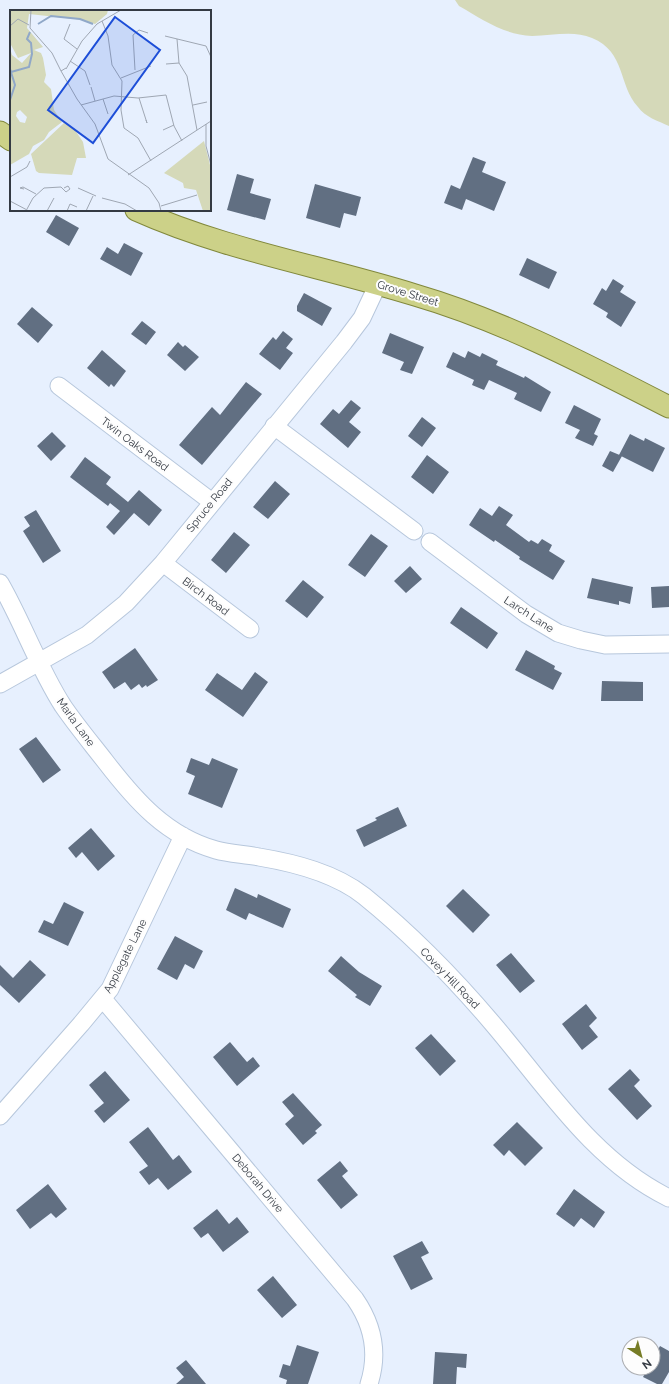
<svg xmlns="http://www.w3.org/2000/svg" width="669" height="1384" font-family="Raleway,sans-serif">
	<rect width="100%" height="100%" fill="#e7f0fe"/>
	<path fill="#d5d9b9" d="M 455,0 L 669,0 L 669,126 C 658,121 645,117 638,107 C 618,85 626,52 592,38 C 573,30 552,36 532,36 C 504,35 482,19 459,6 Z"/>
	<path fill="#616f82" d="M 473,157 L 486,162 L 482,172 L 506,182 L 494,211 L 466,199 L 462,210 L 444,203 L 451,185 L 460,189 Z
		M 237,174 L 254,179 L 250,193 L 271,199 L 265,220 L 227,210 Z
		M 315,184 L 361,197 L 356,216 L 344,213 L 340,228 L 306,218 Z
		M 56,215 L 79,228 L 69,246 L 46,232 Z
		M 124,243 L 143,253 L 131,276 L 100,259 L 107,247 L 118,254 Z
		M 527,258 L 557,272 L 549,289 L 519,275 Z
		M 613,279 L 624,286 L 620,292 L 636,302 L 621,327 L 606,317 L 608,313 L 593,304 L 602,288 L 606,291 Z
		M 304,293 L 332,308 L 322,326 L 297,311 L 297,306 Z
		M 32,307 L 53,325 L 38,343 L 17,324 Z
		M 142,321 L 156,332 L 146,345 L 131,334 Z
		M 283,331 L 293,339 L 286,348 L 293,353 L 280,370 L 259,354 L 273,337 L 276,340 Z
		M 390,333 L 424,347 L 412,374 L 400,370 L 404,362 L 382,353 Z
		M 178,342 L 183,347 L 185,345 L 199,357 L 185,371 L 167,355 Z
		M 102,350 L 126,371 L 114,387 L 111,384 L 109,387 L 87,368 Z
		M 468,351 L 480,357 L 482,353 L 498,361 L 496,365 L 524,378 L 525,376 L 551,392 L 541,412 L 514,399 L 517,393 L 489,380 L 484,390 L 472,385 L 474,380 L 446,367 L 453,352 L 465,358 Z
		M 246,382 L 262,394 L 202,465 L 179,445 L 212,407 L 220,415 Z
		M 351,400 L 361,408 L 349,422 L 361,432 L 348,448 L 320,424 L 333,409 L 339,414 Z
		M 574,405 L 601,419 L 594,434 L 598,436 L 593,446 L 575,438 L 580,430 L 565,423 Z
		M 422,417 L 436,428 L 422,447 L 408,436 Z
		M 52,432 L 66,446 L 51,461 L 37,446 Z
		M 630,434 L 644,441 L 645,438 L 665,448 L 653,472 L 619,455 Z
		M 610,451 L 622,456 L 613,472 L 602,466 Z
		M 427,455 L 449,472 L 433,494 L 411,477 Z
		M 85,457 L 111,477 L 106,484 L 128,502 L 139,490 L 162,510 L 149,526 L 134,513 L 114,535 L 106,527 L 120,511 L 110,503 L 108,506 L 70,477 Z
		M 275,481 L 290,494 L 268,519 L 253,507 Z
		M 499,506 L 513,515 L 506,525 L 529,542 L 531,540 L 538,544 L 542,539 L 552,545 L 549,551 L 565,561 L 553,580 L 519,559 L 520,557 L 495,540 L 494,542 L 469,525 L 480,508 L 492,516 Z
		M 36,510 L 61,551 L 43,563 L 23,531 L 30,526 L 24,517 Z
		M 234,532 L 250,545 L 226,573 L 211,560 Z
		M 371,534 L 388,546 L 365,577 L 348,565 Z
		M 410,566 L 422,579 L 406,593 L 394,581 Z
		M 592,578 L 633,587 L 630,604 L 619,601 L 619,605 L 587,598 Z
		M 303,580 L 324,597 L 307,618 L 285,601 Z
		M 669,586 L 669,607 L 652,608 L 651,587 Z
		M 461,607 L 498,633 L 487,649 L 450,623 Z
		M 135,648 L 158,680 L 147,687 L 146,685 L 142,688 L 139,684 L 131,690 L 125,682 L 114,689 L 102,672 Z
		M 526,650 L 555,666 L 554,669 L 562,673 L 553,690 L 515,670 Z
		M 255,672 L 268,682 L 243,717 L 205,690 L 217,673 L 242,690 Z
		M 602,681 L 643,682 L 643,701 L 601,701 Z
		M 36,737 L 61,770 L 43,783 L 19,749 Z
		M 191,758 L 209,765 L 212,758 L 238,769 L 222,808 L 188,794 L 195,776 L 186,772 Z
		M 398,807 L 407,826 L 364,847 L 356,830 L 377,820 L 375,818 Z
		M 91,828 L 115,856 L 98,871 L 82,852 L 76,858 L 68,848 Z
		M 235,888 L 257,898 L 258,894 L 291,909 L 283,928 L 249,913 L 246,920 L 226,910 Z
		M 463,889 L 490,915 L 473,933 L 446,906 Z
		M 64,902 L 84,912 L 68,946 L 38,932 L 44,920 L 53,924 Z
		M 175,936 L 203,951 L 194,969 L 185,964 L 177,980 L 157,969 Z
		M 511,953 L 535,981 L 520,993 L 496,965 Z
		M 341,956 L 359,972 L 382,986 L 370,1006 L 355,997 L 357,995 L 328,971 Z
		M 30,960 L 46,975 L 19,1003 L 0,985 L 0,965 L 13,978 Z
		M 586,1004 L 597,1018 L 589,1026 L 598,1037 L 582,1050 L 562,1024 Z
		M 431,1034 L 456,1061 L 440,1076 L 415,1048 Z
		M 230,1042 L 247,1062 L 253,1057 L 260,1066 L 237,1086 L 213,1057 Z
		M 630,1069 L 640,1080 L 634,1086 L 652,1106 L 637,1120 L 608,1089 Z
		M 105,1071 L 130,1100 L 104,1123 L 94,1111 L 104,1103 L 89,1085 Z
		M 293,1093 L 322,1125 L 315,1131 L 317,1133 L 303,1145 L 285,1124 L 294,1116 L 282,1102 Z
		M 517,1122 L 543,1148 L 525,1166 L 509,1150 L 504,1156 L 493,1145 Z
		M 148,1127 L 173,1160 L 179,1155 L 192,1172 L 168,1190 L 158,1178 L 149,1185 L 139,1172 L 148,1166 L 129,1142 Z
		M 340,1161 L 348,1171 L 342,1176 L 358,1195 L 341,1209 L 317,1180 Z
		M 48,1184 L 67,1209 L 56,1218 L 51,1213 L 30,1229 L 16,1210 Z
		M 574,1189 L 605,1212 L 594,1228 L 581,1218 L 574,1227 L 556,1214 Z
		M 217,1209 L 229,1224 L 237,1217 L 249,1232 L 223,1252 L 208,1233 L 201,1238 L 193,1228 Z
		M 422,1241 L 429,1253 L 421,1257 L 433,1279 L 411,1290 L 393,1256 Z
		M 273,1276 L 297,1305 L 282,1318 L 257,1290 Z
		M 297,1345 L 319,1352 L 308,1384 L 286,1384 L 287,1380 L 279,1377 L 283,1364 L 290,1366 Z
		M 660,1346 L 669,1351 L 669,1372 L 662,1384 L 657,1384 L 643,1377 L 648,1368 L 653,1368 L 653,1359 Z
		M 435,1352 L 467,1354 L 466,1368 L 457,1367 L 456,1384 L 433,1384 Z
		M 186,1360 L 206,1384 L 176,1384 L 184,1377 L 176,1368 Z"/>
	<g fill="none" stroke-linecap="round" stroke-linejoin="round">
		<defs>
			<path id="minor" d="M 59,386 L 212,502
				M 274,426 L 414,531
				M 430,542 L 526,614 L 558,633 L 581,640 L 605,645 L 669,644
				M 163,563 L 250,629
				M 0,583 C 23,623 38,667 63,706 C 76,725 91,743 105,761 C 135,800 166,836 216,850 C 230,854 245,854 259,857 C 295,863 335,873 364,896 C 411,934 454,978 493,1024 C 546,1086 593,1161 669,1198
				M 0,684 L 87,635 L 126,603 L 163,563 L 344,342 L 362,318 L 378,284
				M 103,999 L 355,1299 C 373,1325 379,1353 369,1384
				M 0,1116 L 81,1024 L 110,989 L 183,836"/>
			<path id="major" d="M 0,132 L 11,140
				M 136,210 C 225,250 322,266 415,295 C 504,321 587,365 669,407"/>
		</defs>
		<use href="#minor" stroke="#b7c7dc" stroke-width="19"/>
		<use href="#major" stroke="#81883c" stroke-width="23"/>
		<use href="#minor" stroke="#fff" stroke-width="17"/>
		<use href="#major" stroke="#ccd188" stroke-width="21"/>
	</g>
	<g text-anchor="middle" stroke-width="4" stroke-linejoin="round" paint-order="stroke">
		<g font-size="11" fill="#343a43" stroke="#fdfdfd">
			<text transform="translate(408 293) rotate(17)" y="4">Grove Street</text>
			<text transform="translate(135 444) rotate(37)" y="4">Twin Oaks Road</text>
			<text transform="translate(209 505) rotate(-51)" y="4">Spruce Road</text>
			<text transform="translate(206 596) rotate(37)" y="4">Birch Road</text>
			<text transform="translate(529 614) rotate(33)" y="4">Larch Lane</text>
			<text transform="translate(76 722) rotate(54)" y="4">Marla Lane</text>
			<text transform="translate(125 956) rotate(-63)" y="4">Applegate Lane</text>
			<text transform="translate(450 978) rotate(46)" y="4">Covey Hill Road</text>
			<text transform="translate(258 1183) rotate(50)" y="4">Deborah Drive</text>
		</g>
	</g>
	<g transform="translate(10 10)">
		<rect width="201" height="201" fill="#e7f0fe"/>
		<path d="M 0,0 L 98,0 L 97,4 L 85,14 L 74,10 L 19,4 L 17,18 L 33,37 L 24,40 L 31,43 L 33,48 L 36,65 L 34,72 L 41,79 L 44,100 L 52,112 L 39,122 L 34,130 L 23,136 L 19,144 L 0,155 L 0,38 L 2,45 L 12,53 L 21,43 L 8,48 L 0,33 ZM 10,100 L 17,107 L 15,113 L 10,112 L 6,106 L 7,102 ZM 54,113 L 65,120 L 73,132 L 76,148 L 67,148 L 62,165 L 29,163 L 26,161 L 21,144 ZM 194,131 L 201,159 L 201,201 L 193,201 L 186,180 L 174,178 L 173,173 L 154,163 Z" fill="#d5d9b9" fill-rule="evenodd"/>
		<path fill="none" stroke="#90a8c8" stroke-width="2" d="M 28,14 L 41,6 L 70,9 L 83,14M 0,59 L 5,75 L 0,90M 1,62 L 19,57 L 22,44 L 21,33 L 17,29 L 20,22"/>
		<path fill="none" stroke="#9fa7b3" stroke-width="1" d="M 21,0 L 20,18 L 42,43 L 51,61M 92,11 L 98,26 L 102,55 L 112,71 L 111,100 L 114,118 L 128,128 L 141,151M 60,14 L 54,29 L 67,39M 0,16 L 8,9 L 19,15M 155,26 L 196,36 L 201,47M 167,29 L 169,53 L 177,66 L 187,120M 60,51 L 75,61 L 80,75M 156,54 L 169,53M 56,58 L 51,61 L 67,89 L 85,114 L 98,149 L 139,178 L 149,193 L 151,201M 56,59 L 72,31 L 87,14 L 111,0M 125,60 L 123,25 L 129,20 L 138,23M 111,68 L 141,56M 81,77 L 85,91M 129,88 L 137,113 L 136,110M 93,89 L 98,104M 71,95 L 104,86 L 128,88 L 156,85 L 164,116 L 172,131M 183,95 L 197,92M 196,114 L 196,136 L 201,155M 153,120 L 164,115M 118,165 L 201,111M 0,167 L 17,157 L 20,151M 68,178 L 86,186M 14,179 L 10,178 L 13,177 L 26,184M 92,188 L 115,194 L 127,201M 0,191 L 19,201M 151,196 L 187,185M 17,199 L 23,188 L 34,178 L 51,177 L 56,182 L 60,179 L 58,176 L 54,178M 37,201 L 44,188M 57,201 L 60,194 L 67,197M 76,201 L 83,186"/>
		<path fill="#1d4ed8" fill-opacity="0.15" stroke="#1d4ed8" stroke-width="2" d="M 105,7 L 150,40 L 83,133 L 38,100 Z"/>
		<rect width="201" height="201" fill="none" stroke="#343a43" stroke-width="2"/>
	</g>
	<g transform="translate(641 1356) rotate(144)"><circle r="19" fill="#fdfdfd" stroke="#adafb3"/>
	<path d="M0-3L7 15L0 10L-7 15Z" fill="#767c26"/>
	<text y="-6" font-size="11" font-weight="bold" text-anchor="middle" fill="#343a43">N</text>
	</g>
</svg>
